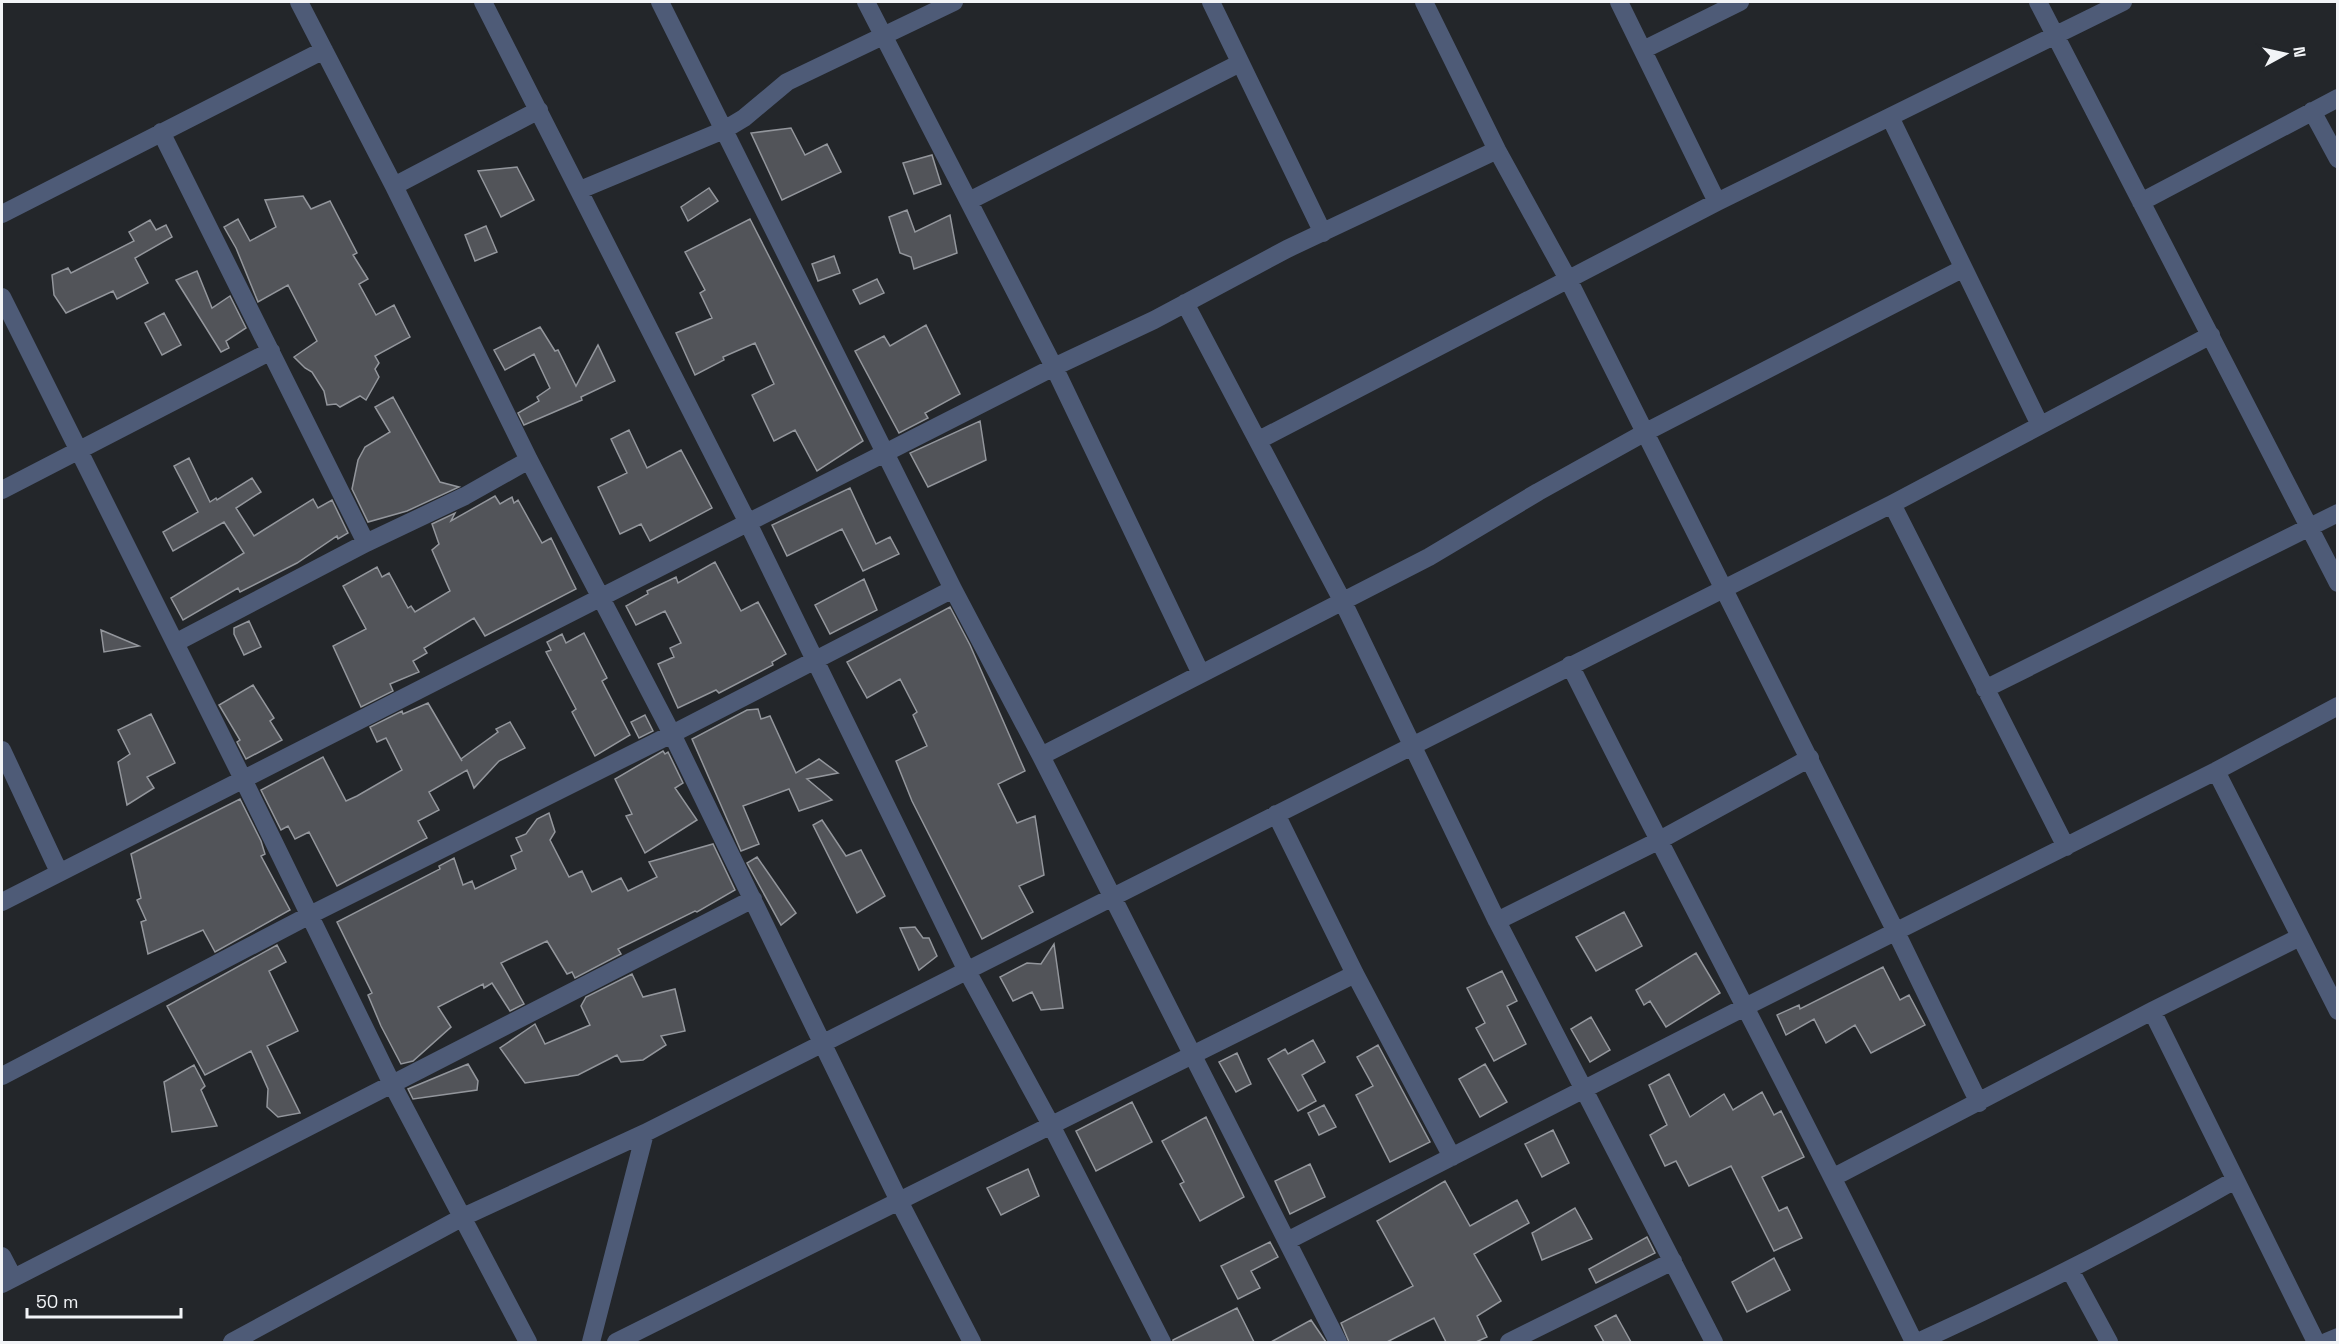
<svg xmlns="http://www.w3.org/2000/svg" width="2339" height="1344" font-family="'Space Grotesk',sans-serif">
	<rect width="100%" height="100%" fill="#23262a"/>
	<path fill="#525459" stroke="#93969c" stroke-width="1.5" d="M 791,128 L 805,155 L 827,144 L 841,172 L 782,200 L 751,133 Z
		M 932,155 L 941,184 L 914,194 L 903,163 Z
		M 517,167 L 534,200 L 501,217 L 478,171 Z
		M 709,188 L 718,201 L 688,221 L 681,207 Z
		M 303,196 L 311,209 L 330,201 L 357,253 L 353,255 L 368,279 L 359,284 L 376,315 L 394,305 L 410,337 L 375,356 L 379,363 L 375,369 L 379,377 L 366,400 L 360,396 L 340,407 L 336,404 L 327,405 L 324,391 L 312,372 L 305,368 L 294,357 L 317,341 L 288,285 L 258,302 L 236,248 L 224,227 L 238,219 L 250,241 L 276,227 L 265,200 Z
		M 907,210 L 915,232 L 950,215 L 957,253 L 914,269 L 911,257 L 900,253 L 889,217 Z
		M 750,219 L 863,441 L 817,471 L 795,430 L 774,441 L 752,395 L 774,384 L 755,343 L 723,357 L 724,360 L 695,375 L 676,333 L 712,318 L 700,293 L 705,290 L 685,252 Z
		M 150,220 L 156,230 L 166,225 L 172,237 L 135,258 L 148,283 L 117,299 L 113,291 L 66,313 L 54,295 L 52,275 L 68,268 L 71,273 L 134,241 L 129,232 Z
		M 486,226 L 497,252 L 475,261 L 465,235 Z
		M 834,256 L 840,273 L 818,281 L 812,264 Z
		M 197,271 L 212,308 L 230,296 L 246,328 L 226,341 L 229,348 L 221,352 L 176,280 Z
		M 877,279 L 884,293 L 860,304 L 853,290 Z
		M 164,313 L 181,345 L 162,355 L 145,323 Z
		M 926,325 L 960,394 L 925,413 L 928,418 L 899,433 L 855,351 L 884,336 L 890,346 Z
		M 540,327 L 555,351 L 558,350 L 576,386 L 598,345 L 615,381 L 581,397 L 582,400 L 524,425 L 518,413 L 539,401 L 537,397 L 550,388 L 534,354 L 505,370 L 494,350 Z
		M 393,397 L 440,482 L 459,487 L 407,511 L 368,522 L 352,489 L 358,460 L 365,447 L 390,432 L 375,407 Z
		M 980,421 L 986,460 L 928,487 L 910,453 Z
		M 629,430 L 647,468 L 681,450 L 712,508 L 650,541 L 641,524 L 620,534 L 598,487 L 627,473 L 611,439 Z
		M 189,458 L 210,502 L 216,498 L 217,500 L 252,478 L 261,492 L 236,508 L 254,536 L 313,499 L 318,508 L 332,500 L 348,533 L 338,539 L 337,536 L 297,563 L 240,592 L 238,588 L 183,620 L 171,598 L 244,553 L 224,522 L 173,551 L 163,532 L 198,512 L 174,466 Z
		M 850,488 L 876,544 L 890,537 L 899,554 L 863,571 L 842,529 L 787,556 L 772,525 Z
		M 495,496 L 500,504 L 512,497 L 514,503 L 518,500 L 542,543 L 551,538 L 576,589 L 485,636 L 474,618 L 424,648 L 427,653 L 413,661 L 419,672 L 390,684 L 393,691 L 361,707 L 333,646 L 366,629 L 343,586 L 377,567 L 382,577 L 389,573 L 408,608 L 411,606 L 415,612 L 450,591 L 432,550 L 439,544 L 432,524 L 455,513 L 451,521 Z
		M 715,562 L 741,611 L 758,602 L 786,654 L 772,662 L 773,665 L 719,693 L 716,690 L 678,708 L 658,664 L 674,657 L 670,648 L 681,643 L 665,611 L 636,625 L 626,606 L 648,594 L 647,591 L 676,577 L 678,583 Z
		M 864,579 L 877,610 L 830,634 L 815,605 Z
		M 950,607 L 970,645 L 1025,771 L 998,784 L 1017,823 L 1035,816 L 1044,875 L 1019,886 L 1033,912 L 982,939 L 912,801 L 896,761 L 927,746 L 913,715 L 917,712 L 900,679 L 867,698 L 847,662 Z
		M 249,621 L 261,647 L 244,655 L 234,634 L 234,628 Z
		M 101,630 L 139,646 L 104,652 Z
		M 584,633 L 607,678 L 602,681 L 630,735 L 595,756 L 572,712 L 576,709 L 546,652 L 551,650 L 547,642 L 562,634 L 566,643 Z
		M 253,685 L 274,718 L 270,721 L 282,740 L 246,759 L 237,742 L 240,740 L 219,705 Z
		M 428,703 L 462,761 L 461,759 L 498,732 L 496,729 L 510,722 L 525,748 L 499,761 L 474,788 L 467,770 L 429,792 L 439,810 L 418,821 L 427,838 L 337,886 L 309,832 L 295,839 L 288,826 L 281,830 L 261,790 L 323,757 L 346,801 L 357,796 L 402,770 L 386,738 L 377,742 L 370,727 L 402,711 L 403,714 Z
		M 758,709 L 761,719 L 770,716 L 796,773 L 819,759 L 838,773 L 807,779 L 832,800 L 799,811 L 789,789 L 743,806 L 759,844 L 741,851 L 692,739 L 747,710 Z
		M 151,714 L 175,763 L 147,777 L 154,788 L 127,805 L 118,762 L 130,754 L 118,730 Z
		M 645,715 L 653,731 L 639,738 L 631,722 Z
		M 663,751 L 665,754 L 668,752 L 683,783 L 675,788 L 697,820 L 645,853 L 626,816 L 632,814 L 615,779 Z
		M 240,799 L 261,841 L 265,854 L 261,856 L 290,910 L 215,952 L 203,930 L 148,954 L 141,922 L 146,920 L 137,900 L 141,898 L 131,854 Z
		M 549,813 L 555,832 L 550,840 L 569,877 L 582,871 L 592,892 L 621,878 L 628,891 L 657,877 L 649,862 L 713,844 L 735,890 L 697,912 L 695,911 L 618,949 L 621,954 L 575,978 L 572,972 L 567,974 L 547,941 L 501,963 L 524,1004 L 510,1011 L 492,983 L 484,988 L 483,984 L 438,1007 L 451,1027 L 413,1061 L 401,1064 L 381,1026 L 368,995 L 372,993 L 337,922 L 440,869 L 439,866 L 454,858 L 463,885 L 472,881 L 475,889 L 516,869 L 511,856 L 522,851 L 516,838 L 526,834 L 537,819 Z
		M 822,820 L 846,856 L 861,850 L 885,896 L 857,913 L 813,825 Z
		M 757,857 L 796,913 L 781,925 L 747,863 Z
		M 1624,912 L 1642,946 L 1596,971 L 1576,937 Z
		M 915,927 L 923,938 L 929,938 L 937,956 L 919,970 L 900,928 Z
		M 1054,944 L 1063,1008 L 1041,1010 L 1032,992 L 1013,1001 L 1000,977 L 1027,963 L 1041,964 Z
		M 277,945 L 286,962 L 269,971 L 298,1031 L 267,1046 L 300,1113 L 278,1117 L 267,1107 L 268,1089 L 251,1051 L 205,1075 L 167,1006 Z
		M 1696,953 L 1720,993 L 1666,1027 L 1650,1001 L 1644,1005 L 1636,990 Z
		M 1883,967 L 1900,1000 L 1909,995 L 1925,1025 L 1871,1053 L 1855,1025 L 1826,1043 L 1814,1019 L 1786,1035 L 1777,1015 L 1799,1005 L 1800,1009 Z
		M 1502,971 L 1517,1001 L 1507,1006 L 1526,1044 L 1494,1061 L 1476,1028 L 1485,1023 L 1467,988 Z
		M 632,974 L 643,997 L 675,989 L 685,1031 L 661,1036 L 666,1045 L 643,1060 L 621,1062 L 617,1055 L 578,1075 L 525,1083 L 500,1048 L 535,1024 L 545,1044 L 590,1025 L 581,1006 L 586,997 Z
		M 1591,1017 L 1610,1050 L 1590,1062 L 1571,1029 Z
		M 1313,1040 L 1325,1062 L 1302,1075 L 1316,1101 L 1298,1111 L 1268,1059 L 1285,1049 L 1288,1054 Z
		M 1378,1045 L 1430,1142 L 1390,1162 L 1356,1095 L 1373,1086 L 1357,1057 Z
		M 1237,1053 L 1251,1084 L 1236,1092 L 1219,1062 Z
		M 468,1064 L 478,1081 L 477,1090 L 413,1099 L 408,1089 Z
		M 1485,1064 L 1507,1102 L 1480,1117 L 1459,1079 Z
		M 194,1065 L 205,1086 L 201,1090 L 217,1126 L 172,1132 L 164,1082 Z
		M 1669,1074 L 1690,1117 L 1724,1094 L 1733,1110 L 1762,1092 L 1774,1115 L 1781,1111 L 1804,1157 L 1762,1177 L 1779,1211 L 1787,1207 L 1802,1238 L 1774,1251 L 1731,1166 L 1689,1186 L 1676,1161 L 1665,1166 L 1650,1135 L 1667,1125 L 1649,1085 Z
		M 1132,1102 L 1152,1142 L 1096,1171 L 1076,1131 Z
		M 1324,1105 L 1336,1127 L 1319,1135 L 1308,1113 Z
		M 1206,1117 L 1244,1197 L 1200,1221 L 1180,1184 L 1184,1182 L 1162,1141 Z
		M 1553,1130 L 1569,1163 L 1542,1177 L 1525,1144 Z
		M 1310,1164 L 1325,1197 L 1290,1214 L 1275,1181 Z
		M 1028,1169 L 1039,1196 L 1001,1215 L 987,1188 Z
		M 1445,1181 L 1470,1226 L 1517,1200 L 1529,1223 L 1474,1254 L 1501,1301 L 1477,1316 L 1487,1337 L 1476,1342 L 1446,1342 L 1434,1318 L 1387,1342 L 1349,1342 L 1341,1323 L 1413,1286 L 1377,1221 Z
		M 1575,1208 L 1592,1239 L 1542,1260 L 1532,1233 Z
		M 1647,1237 L 1655,1253 L 1596,1283 L 1589,1269 Z
		M 1270,1242 L 1278,1257 L 1251,1271 L 1260,1288 L 1238,1299 L 1221,1266 Z
		M 1774,1258 L 1790,1290 L 1747,1312 L 1732,1282 Z
		M 1237,1308 L 1254,1342 L 1173,1342 L 1173,1340 Z
		M 1616,1315 L 1631,1342 L 1604,1342 L 1595,1326 Z
		M 1311,1320 L 1326,1342 L 1271,1342 Z"/>
	<g fill="none" stroke-linecap="round" stroke-linejoin="round">
		<path stroke="#4e5b77" stroke-width="18" d="M 299,2 L 394,186 L 529,460 L 672,734 L 900,1203 L 972,1342
			M 483,2 L 748,523 L 967,971 L 1051,1125 L 1162,1342
			M 660,2 L 953,589 L 1041,756 L 1338,1342
			M 866,2 L 1054,367 L 1201,674
			M 1211,2 L 1323,233
			M 1424,2 L 1497,150 L 1569,281 L 1896,932 L 1979,1103
			M 1619,2 L 1717,202
			M 2038,2 L 2338,583
			M 1643,50 L 1740,2
			M 2312,111 L 2338,159
			M 1890,117 L 2040,425
			M 161,132 L 366,543
			M 394,186 L 539,110
			M 580,190 L 724,130 L 744,118 L 787,82 L 954,2
			M 969,201 L 1240,63
			M 2141,202 L 2338,98
			M 2,214 L 324,50
			M 2,297 L 244,781 L 391,1082 L 528,1342
			M 1185,303 L 1343,602 L 1497,921 L 1714,1342
			M 1259,440 L 1717,202 L 2123,2
			M 2,490 L 271,351
			M 1892,504 L 2066,847
			M 175,643 L 366,543 L 465,496 L 529,460
			M 1570,665 C 1683,892 1804,1114 1914,1342
			M 1985,689 L 2338,513
			M 2,750 L 59,872
			M 1041,756 L 1429,557 L 1538,492 L 1644,433 L 1962,269
			M 2216,771 L 2338,1011
			M 1276,814 L 1355,974 L 1452,1157
			M 2,902 L 1054,367 L 1154,320 L 1287,249 L 1497,150
			M 1497,921 L 1658,841 L 1810,758
			M 2152,1011 L 2316,1342
			M 2,1076 L 308,916 L 672,734 L 953,589
			M 1834,1177 L 2152,1011 L 2300,937
			M 1287,1241 L 1745,1007 L 2216,771 L 2338,706
			M 2,1256 L 13,1277
			M 2070,1270 L 2109,1342
			M 2,1284 L 753,899
			M 232,1342 L 463,1217 L 645,1133 L 1892,504 L 2211,335
			M 591,1342 L 645,1133
			M 616,1342 L 1355,974
			M 1509,1342 L 1673,1261
			M 1918,1342 C 2026,1293 2132,1239 2235,1180
			M 2326,1342 L 2338,1337"/>
	</g>
	<rect width="2339" height="1344" fill="none" stroke="#f2f4f7" stroke-width="6"/>
	<g transform="translate(2285 54) rotate(82)" stroke="#23262a" stroke-width="4.5" paint-order="stroke">
	<path d="M0-4.5L10 22L0 15L-10 22Z" fill="#f2f4f7"/>
	<text y="-9" font-size="16" font-weight="bold" text-anchor="middle" fill="#f2f4f7">N</text>
	</g>
	<path d="M27 1308v9h154v-9" fill="none" stroke="#f2f4f7" stroke-width="3"/>
	<text x="36" y="1308" font-size="18" fill="#f2f4f7" stroke="#23262a" stroke-width="4.5" paint-order="stroke">50 m</text>
</svg>
